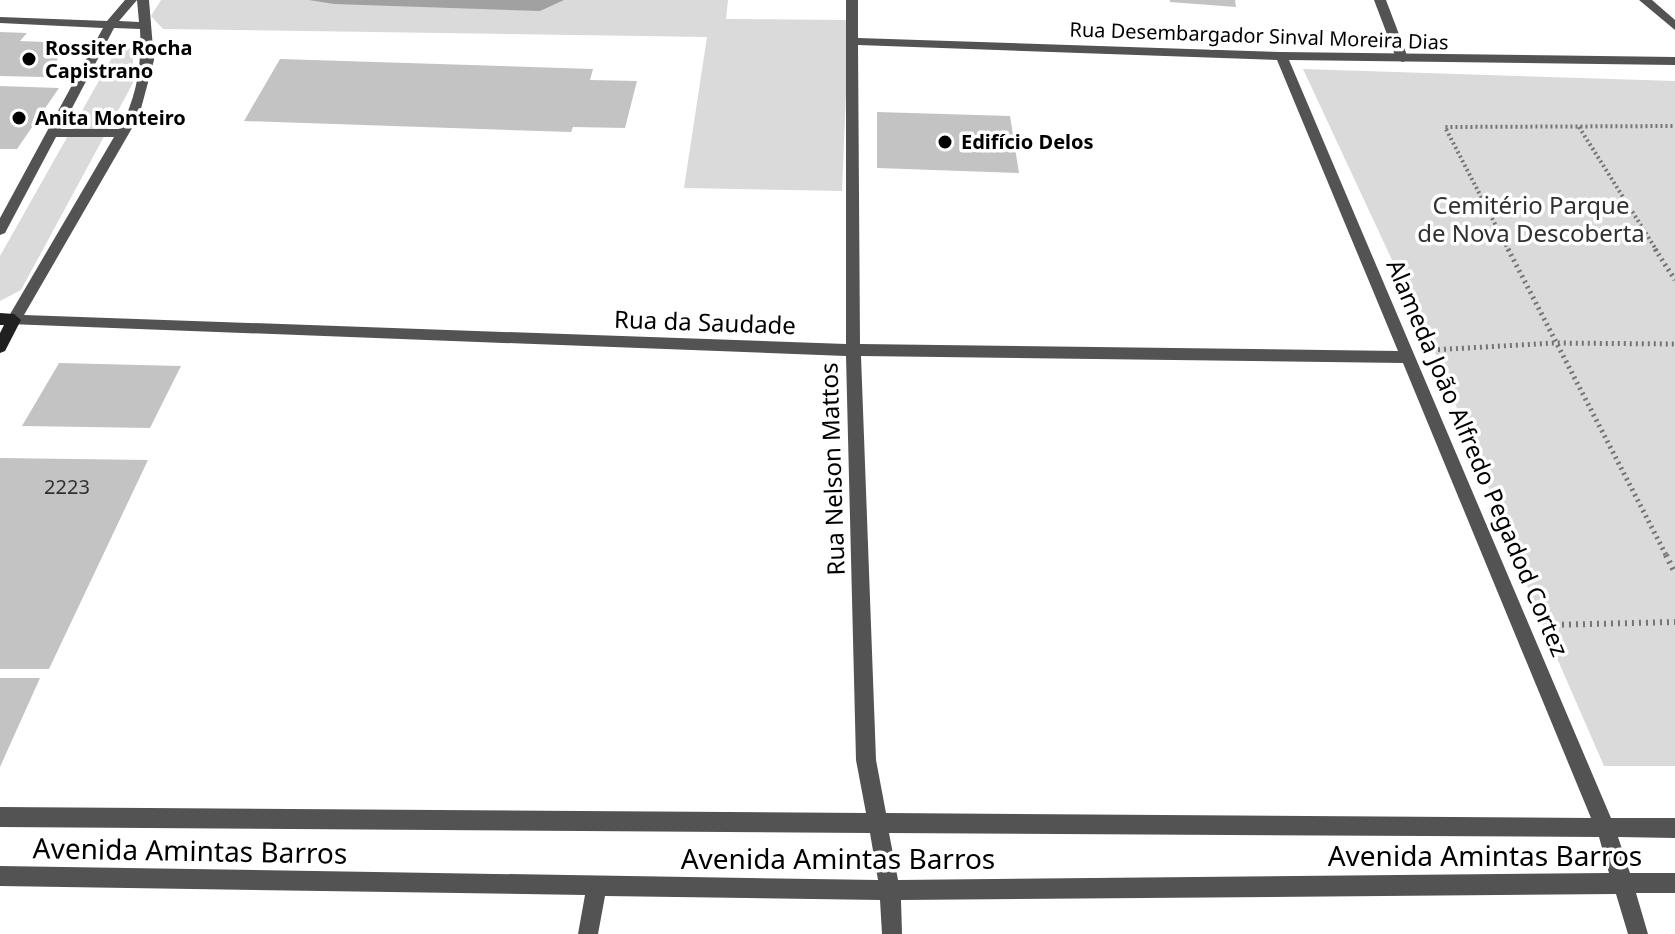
<svg xmlns="http://www.w3.org/2000/svg" width="1675" height="934" font-family="'Noto Sans',sans-serif">
	<rect width="100%" height="100%" fill="#fff"/>
	<path fill="#dadada" d="M 161,0 L 728,0 L 726,19 L 849,20 L 842,191 L 684,188 L 707,37 L 163,29 L 151,16 Z
		M 122,40 L 133,52 L 133,83 L 21,290 L 0,301 L 0,256 Z
		M 1303,69 L 1675,81 L 1675,766 L 1604,766 L 1543,626 L 1434,350 Z"/>
	<path fill="#a1a1a1" d="M 309,0 L 564,0 L 540,11 L 334,4 Z"/>
	<path fill="#c3c3c3" d="M 1170,0 L 1235,0 L 1236,7 L 1170,2 Z
		M 0,32 L 27,33 L 20,41 L 70,43 L 44,77 L 0,76 Z
		M 280,59 L 593,69 L 590,80 L 637,81 L 625,128 L 573,127 L 571,132 L 244,121 Z
		M 0,86 L 59,88 L 17,149 L 0,149 Z
		M 877,112 L 1010,116 L 1019,173 L 877,168 Z
		M 59,363 L 181,366 L 150,428 L 22,426 Z
		M 0,458 L 148,460 L 49,669 L 0,669 Z
		M 0,678 L 40,678 L 0,767 Z"/>
	<g fill="none" stroke-linecap="round" stroke-linejoin="round">
		<path stroke="#757575" stroke-width="4" stroke-dasharray="2 3" stroke-linecap="butt" d="M 1579,127 L 1657,251
			M 1509,251 L 1445,127 L 1675,126"/>
		<path stroke="#757575" stroke-width="5" stroke-dasharray="2 4" stroke-linecap="butt" d="M 1508,249 L 1667,557
			M 1655,249 L 1675,280
			M 1432,350 L 1554,343 L 1675,344"/>
		<path stroke="#757575" stroke-width="6" stroke-dasharray="2 5" stroke-linecap="butt" d="M 1666,555 L 1675,573
			M 1548,625 L 1675,622"/>
		<path fill="#535353" fill-rule="evenodd" d="M 1374,0 L 1386,0 L 1408,58 L 1406,61 L 1402,62 L 1396,58 Z"/>
		<path fill="#535353" fill-rule="evenodd" d="M 125,0 L 137,0 L 119,21 L 139,22 L 137,0 L 149,0 L 154,60 L 139,116 L 24,315 L 846,344 L 846,0 L 858,0 L 858,38 L 1281,52 L 1675,57 L 1675,65 L 1289,60 L 1611,818 L 1675,818 L 1675,838 L 1618,837 L 1630,873 L 1675,873 L 1675,893 L 1636,893 L 1648,934 L 1628,934 L 1616,894 L 901,900 L 902,934 L 882,934 L 880,900 L 605,896 L 598,934 L 578,934 L 585,895 L 0,886 L 0,866 L 878,880 L 870,833 L 0,827 L 0,807 L 866,813 L 856,760 L 846,356 L 9,324 L 7,320 L 9,316 L 114,137 L 56,137 L 5,233 L 0,235 L 0,218 L 103,28 L 0,23 L 0,17 L 107,21 ZM 114,28 L 140,29 C 142,63 137,99 119,129 L 61,129 ZM 858,45 L 1277,60 L 1398,351 L 860,344 ZM 861,356 L 1403,363 L 1591,818 L 886,813 L 876,760 ZM 889,833 L 1599,837 L 1609,873 L 898,880 Z
			M 1639,0 L 1652,0 L 1675,20 L 1675,30 Z"/>
		<path fill="#202020" fill-rule="evenodd" d="M 0,313 L 14,314 L 21,320 L 5,351 L 0,353 L 0,333 L 4,325 L 0,325 Z"/>
	</g>
	<g fill="#000" stroke="#fff" stroke-width="3">
		<circle cx="29" cy="59" r="8"/>
		<circle cx="19" cy="118" r="8"/>
		<circle cx="945" cy="142" r="8"/>
	</g>
	<g text-anchor="middle" stroke-width="7" stroke-linejoin="round" paint-order="stroke">
		<g font-size="20" fill="#000" stroke="#fff">
			<text transform="translate(1259 36) rotate(2)" y="7">Rua Desembargador Sinval Moreira Dias</text>
		</g>
		<g font-size="20" font-weight="bold" fill="#000" stroke="#fff" text-anchor="start">
			<text x="45" y="55">Rossiter Rocha<tspan x="45" dy="23">Capistrano</tspan></text>
			<text x="35" y="125">Anita Monteiro</text>
			<text x="961" y="149">Edifício Delos</text>
		</g>
		<g font-size="20" fill="#313131">
			<text x="67" y="494">2223</text>
		</g>
		<g font-size="24" fill="#313131" stroke="#fff">
			<text x="1531" y="214">Cemitério Parque<tspan x="1531" dy="28">de Nova Descoberta</tspan></text>
		</g>
		<g font-size="24" fill="#000" stroke="#fff">
			<text transform="translate(705 323) rotate(2)" y="8">Rua da Saudade</text>
			<text transform="translate(1477 458) rotate(67)" y="8">Alameda João Alfredo Pegadod Cortez</text>
			<text transform="translate(833 469) rotate(-92)" y="8">Rua Nelson Mattos</text>
		</g>
		<g font-size="28" fill="#000" stroke="#fff">
			<text transform="translate(190 851) rotate(1)" y="10">Avenida Amintas Barros</text>
			<text x="1485" y="866">Avenida Amintas Barros</text>
			<text x="838" y="869">Avenida Amintas Barros</text>
		</g>
	</g>
</svg>
